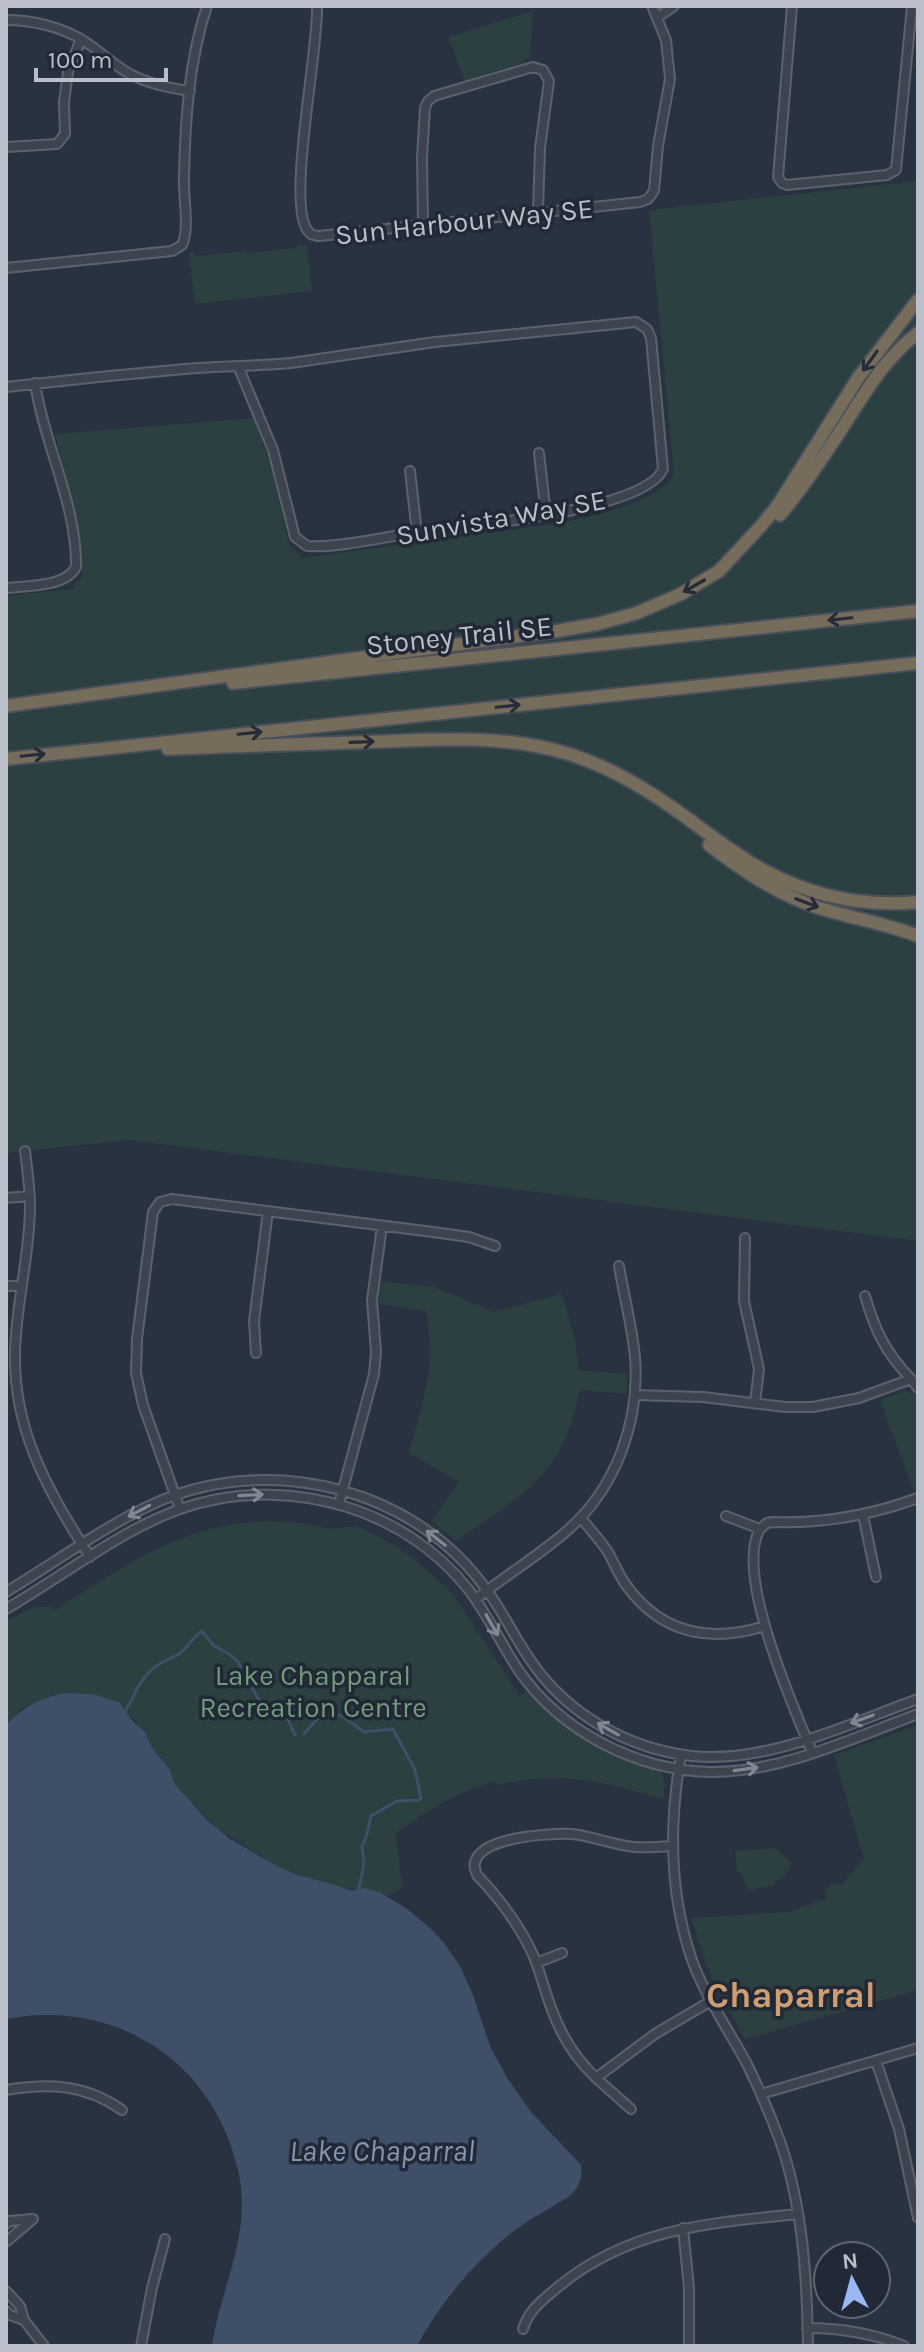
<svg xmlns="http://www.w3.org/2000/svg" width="924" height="2352" font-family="Karla,sans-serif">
	<rect width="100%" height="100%" fill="#293240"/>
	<path fill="#2c4042" d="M 533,11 L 530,57 L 521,63 L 465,81 L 448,37 Z
		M 918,181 L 918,1241 L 129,1140 L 6,1153 L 6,596 L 74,589 L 74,585 L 82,576 L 82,555 L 73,504 L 55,434 L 254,418 L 272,470 L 289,544 L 295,551 L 300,554 L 301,558 L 555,524 C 585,518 661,503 674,474 L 649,210 Z
		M 300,245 L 307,245 L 312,291 L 195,304 L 189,255 L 191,251 L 197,256 L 245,251 L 248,253 L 295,248 Z
		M 381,1281 L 434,1287 L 494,1312 L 562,1294 L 575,1340 L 579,1370 L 627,1374 L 627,1394 L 580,1390 C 575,1411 570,1431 560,1450 C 537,1491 493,1515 456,1541 L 432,1521 L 459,1482 L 409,1453 C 424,1400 436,1367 426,1311 L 379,1304 Z
		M 906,1391 L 915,1394 L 918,1399 L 918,1489 L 914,1491 L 880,1400 Z
		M 270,1521 L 301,1523 L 329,1529 L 357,1526 L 394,1545 L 413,1558 L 452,1593 L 520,1696 L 528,1690 C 556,1720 587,1745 626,1760 C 637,1765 650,1767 662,1772 L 665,1784 L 663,1800 C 605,1780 558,1771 497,1785 L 497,1781 C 458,1791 428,1810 396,1833 L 402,1888 L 386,1896 C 374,1891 364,1887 351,1891 L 339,1886 L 318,1882 L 279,1867 L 216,1828 L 174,1783 L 170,1770 L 163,1760 L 151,1746 L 138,1724 L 116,1700 L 82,1693 L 52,1695 L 23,1708 L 6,1725 L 6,1621 L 34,1607 L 53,1607 L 55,1610 C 129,1564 179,1524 270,1521 Z
		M 918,1725 L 918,1990 L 745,2039 L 711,1977 L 691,1918 L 789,1912 L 828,1898 L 824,1891 L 835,1882 L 840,1886 L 864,1859 L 834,1755 Z
		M 775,1848 L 792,1863 L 785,1875 L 778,1879 L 774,1885 L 749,1890 L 740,1872 L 737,1872 L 735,1851 Z"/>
	<path fill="#404f68" d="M 66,1693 L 92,1694 L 119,1702 L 133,1721 L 145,1732 L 151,1746 L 170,1770 L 174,1783 L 207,1820 L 230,1839 L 279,1867 L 298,1875 L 339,1886 L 351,1891 L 364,1888 L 379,1892 L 406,1908 L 429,1927 L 444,1943 L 460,1966 L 473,1995 L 490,2046 L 506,2076 L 531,2112 L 581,2165 C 583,2178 579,2189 568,2197 C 549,2209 529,2219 511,2233 C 473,2264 440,2303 417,2346 L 212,2346 C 219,2297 242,2253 242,2203 C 242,2181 236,2159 228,2138 C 192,2046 101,2001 6,2019 L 6,1725 C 23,1707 41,1697 66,1693 Z"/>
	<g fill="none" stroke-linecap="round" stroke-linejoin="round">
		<path stroke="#404f68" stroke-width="3" d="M 126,1710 C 136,1693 140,1677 158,1665 C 165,1660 173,1658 180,1653 C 188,1647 194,1636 202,1631 L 213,1645 L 229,1654 L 238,1662 L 263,1707 L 286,1715 L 295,1735
			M 304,1734 L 317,1719 L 326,1713 L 342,1716 L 364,1732 L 393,1729 L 415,1770 L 421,1798 L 419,1800 L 397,1801 L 371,1816 L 366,1838 L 362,1846 L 364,1864 L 359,1888"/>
		<defs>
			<path id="minor" d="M 317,6 C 319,48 286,205 308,231 C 311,235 313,235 319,236 L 640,202 L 648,199 L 654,191 L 658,146 L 670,79 L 666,40 L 652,6
				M 792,6 L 778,177 L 782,183 L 787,185 L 887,175 L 896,170 L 912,6
				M 658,17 L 674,6
				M 6,20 C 32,20 62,27 84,41 C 100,51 113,65 130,74 C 149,84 168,88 190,91
				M 6,147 L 57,144 L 65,134 L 64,102 L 68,72 L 81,39
				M 423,224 L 422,158 L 425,108 L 428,101 L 434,96 L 533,67 L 543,70 L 549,81 L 540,148 L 538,212
				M 6,268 L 172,251 L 182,245 C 190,229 183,197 184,178 C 185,121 189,60 207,6
				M 6,387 C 66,380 126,374 185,369 C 221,366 256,366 291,363 L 435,342 L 636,322 L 647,329 L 651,338 L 663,469 C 645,512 458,527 411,533 C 381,538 336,548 307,546 L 295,537 L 273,450 L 238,366
				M 539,453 L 546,515
				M 410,471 L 417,533
				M 6,588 C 26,586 66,587 76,567 C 77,504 44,445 35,383
				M 25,1151 C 27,1169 30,1188 30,1206 C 30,1249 19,1292 16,1335 C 8,1422 45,1486 90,1557
				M 6,1198 L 30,1196
				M 745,1238 L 744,1301 L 759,1369 L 755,1403
				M 6,1286 L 21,1286
				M 865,1296 C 875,1330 885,1352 911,1379
				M 256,1353 L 254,1321 L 268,1211
				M 635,1395 L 703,1397 L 785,1407 L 813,1407 L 859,1398 L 911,1379 L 918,1388
				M 339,1504 L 374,1374 L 376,1352 L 372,1300 L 382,1226
				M 180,1509 L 143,1405 L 136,1373 L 137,1339 L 153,1212 L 160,1202 L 172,1199 L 433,1232 L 469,1237 L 495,1246
				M 863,1515 L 876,1577
				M 726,1516 L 760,1529 L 767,1523 L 773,1522 C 823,1524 871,1515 918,1498
				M 581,1518 C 590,1529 600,1540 608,1552 C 614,1563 619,1575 626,1585 C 661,1634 710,1643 765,1626
				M 760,1529 C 734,1573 793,1706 812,1752
				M 6,1592 C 56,1562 108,1523 162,1500 C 274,1454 415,1489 486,1589 C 503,1612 515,1638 531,1661 C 567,1714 628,1749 692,1756 C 767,1764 848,1724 918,1699
				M 476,1599 C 506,1575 540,1555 569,1529 C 617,1486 640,1420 635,1357 C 632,1326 624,1296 619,1266
				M 6,1609 C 67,1574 128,1523 196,1504 C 294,1477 404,1509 468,1589 C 488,1615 501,1644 519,1671 C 562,1732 636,1770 710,1772 C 780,1773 853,1738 918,1714
				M 681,1755 C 669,1823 669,1893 692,1960 C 705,1996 728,2029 746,2062 C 759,2088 770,2114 780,2141 C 803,2207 807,2277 808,2346
				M 672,1846 C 659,1847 646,1848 634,1847 C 613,1845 593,1836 572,1834 C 550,1833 459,1837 477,1875 C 500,1899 520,1925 534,1957 C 541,1974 545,1992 552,2010 C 561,2035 577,2060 596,2078 L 655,2034 L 711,2001
				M 536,1963 L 562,1953
				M 876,2061 L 899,2129 L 918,2218
				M 596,2078 L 631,2109
				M 6,2090 C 49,2083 85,2084 122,2110
				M 761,2094 L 918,2048
				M 6,2224 L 9,2221 L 32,2219
				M 683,2228 L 689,2288 L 689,2346
				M 6,2242 L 33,2219
				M 6,2291 L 20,2306 L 24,2320 L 44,2346
				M 6,2311 L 10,2315 L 24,2320
				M 807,2328 C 842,2328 872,2333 904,2346
				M 523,2329 C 529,2309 543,2300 558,2287 C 629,2228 710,2223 798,2214
				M 141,2346 L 152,2288 L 165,2239"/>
			<path id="highway" d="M 780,515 C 805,485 827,452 848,419 C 868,388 887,356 918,333
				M 233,683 L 918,611
				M 6,706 L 557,631 L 597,624 L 637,613 L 681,594 L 719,571 L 761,526 L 778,505 L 858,378 L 918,300
				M 168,749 C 235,746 301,744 368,742 C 433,740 499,734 562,752 C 601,763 637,783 670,806 C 702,828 731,853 765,871 C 812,896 865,907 918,902
				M 6,759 L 918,663
				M 709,845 C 743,871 776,893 816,907 C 850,918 885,923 918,936"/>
		</defs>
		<use href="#minor" stroke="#5b626e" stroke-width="12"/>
		<use href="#highway" stroke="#484f5b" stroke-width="16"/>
		<use href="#minor" stroke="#3d4450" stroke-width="8"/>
		<use href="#highway" stroke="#766c5b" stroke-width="12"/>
	</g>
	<defs><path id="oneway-shaft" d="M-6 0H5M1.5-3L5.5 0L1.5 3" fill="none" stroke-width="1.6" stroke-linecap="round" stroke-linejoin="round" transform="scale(2)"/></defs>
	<g stroke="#252c38">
		<use href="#oneway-shaft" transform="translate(870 361) rotate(126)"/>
		<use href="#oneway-shaft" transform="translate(694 586) rotate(150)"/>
		<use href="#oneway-shaft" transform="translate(840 619) rotate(174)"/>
		<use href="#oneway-shaft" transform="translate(508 706) rotate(-6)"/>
		<use href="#oneway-shaft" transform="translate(250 733) rotate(-6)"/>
		<use href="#oneway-shaft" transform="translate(362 742) rotate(-2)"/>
		<use href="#oneway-shaft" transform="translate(33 755) rotate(-6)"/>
		<use href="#oneway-shaft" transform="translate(807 903) rotate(21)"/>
	</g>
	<g stroke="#828893">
		<use href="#oneway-shaft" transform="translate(251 1495) rotate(-3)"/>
		<use href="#oneway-shaft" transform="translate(139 1511) rotate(152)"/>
		<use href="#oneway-shaft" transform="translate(436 1538) rotate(-142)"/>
		<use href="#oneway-shaft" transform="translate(492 1625) rotate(60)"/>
		<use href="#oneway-shaft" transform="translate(862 1719) rotate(160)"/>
		<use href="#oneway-shaft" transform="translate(608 1729) rotate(-151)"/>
		<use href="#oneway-shaft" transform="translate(746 1769) rotate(-8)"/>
	</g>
	<g text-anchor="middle" stroke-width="7" stroke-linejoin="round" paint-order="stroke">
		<g font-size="28" fill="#babfca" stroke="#212936">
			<text transform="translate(464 221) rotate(-6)" y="10">Sun Harbour Way SE</text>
			<text transform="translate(501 517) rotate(-10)" y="10">Sunvista Way SE</text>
			<text transform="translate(459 635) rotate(-6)" y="10">Stoney Trail SE</text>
		</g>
		<g font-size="28" fill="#73997d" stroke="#212936">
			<text x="313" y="1685">Lake Chapparal<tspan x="313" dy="32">Recreation Centre</tspan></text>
		</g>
		<g font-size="30" font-style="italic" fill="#8495af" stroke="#212936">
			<text x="382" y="2161">Lake Chaparral</text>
		</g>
		<g font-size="36" font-weight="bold" fill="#ce9d71" stroke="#212936">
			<text x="791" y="2007">Chaparral</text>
		</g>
	</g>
	<rect width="924" height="2352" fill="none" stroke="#babfca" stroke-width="16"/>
	<g transform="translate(852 2280) rotate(354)"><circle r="38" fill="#212936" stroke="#5e6571" stroke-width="2"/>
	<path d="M0-6L14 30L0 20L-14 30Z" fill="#99b7f0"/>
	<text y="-12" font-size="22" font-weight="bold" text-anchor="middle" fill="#babfca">N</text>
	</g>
	<path d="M36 68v12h130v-12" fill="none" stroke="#babfca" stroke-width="4"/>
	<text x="48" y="68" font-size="24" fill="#babfca" stroke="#212936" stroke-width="6" paint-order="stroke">100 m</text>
</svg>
